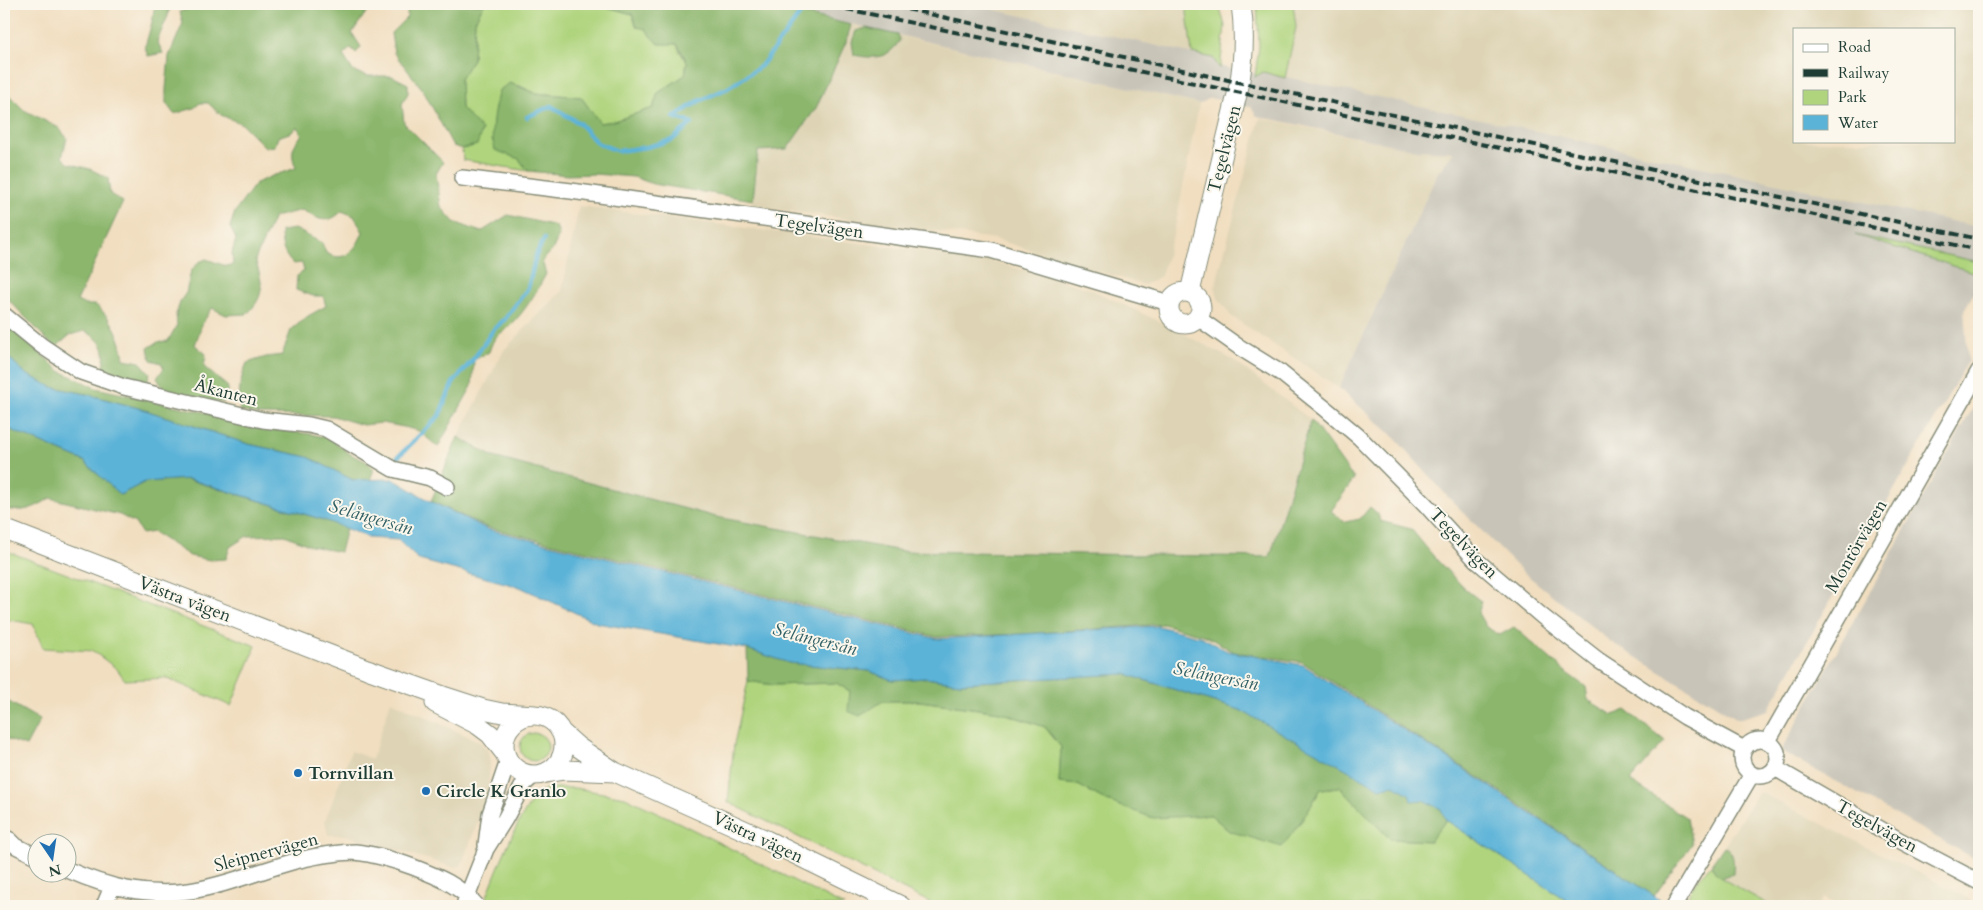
<svg xmlns="http://www.w3.org/2000/svg" width="1983" height="910" font-family="Cardo,serif">
	<rect width="100%" height="100%" fill="#fbf7ec"/>
	<filter id="ink" filterUnits="userSpaceOnUse"><feTurbulence type="fractalNoise" baseFrequency=".02" numOctaves="2"/><feDisplacementMap in="SourceGraphic" scale="10" xChannelSelector="R" yChannelSelector="G"/><feConvolveMatrix kernelMatrix="1 2 1 2 8 2 1 2 1" color-interpolation-filters="sRGB"/></filter>
	<filter id="wash" filterUnits="userSpaceOnUse"><feTurbulence type="fractalNoise" baseFrequency=".0096" numOctaves="4" result="noise"/><feDisplacementMap in="SourceGraphic" scale="20" xChannelSelector="R" yChannelSelector="G"/><feGaussianBlur stdDeviation="1.12" result="paint"/><feColorMatrix in="noise" values="0 0 0 0 0 0 0 0 0 0 0 0 0 0 0 0 0 1.4 0 .05"/><feComposite in="paint" operator="in"/></filter>
	<g filter="url(#wash)">
		<rect width="100%" height="100%" fill="#f1dec0"/>
		<path fill="#ded4b5" fill-rule="evenodd" d="M 969,4 L 1186,4 L 1192,53 Z
			M 1293,4 L 1960,4 L 1979,9 L 1979,227 L 1285,78 L 1296,27 ZM 1794,29 L 1954,29 L 1954,141 L 1794,141 Z
			M 851,25 L 1199,104 L 1175,228 L 1161,276 L 1144,285 L 995,239 L 752,206 L 758,151 L 816,108 L 846,42 Z
			M 1260,118 L 1416,150 L 1454,152 L 1438,172 L 1339,388 L 1231,316 L 1218,298 L 1215,287 Z
			M 579,206 L 988,260 L 1090,289 L 1171,327 L 1233,360 L 1311,420 L 1270,557 L 902,551 L 716,517 L 493,457 L 458,437 L 504,350 L 562,291 Z
			M 391,701 L 480,742 L 488,751 L 490,764 L 488,795 L 461,866 L 454,867 L 346,835 L 328,835 L 325,821 L 351,751 L 372,759 Z
			M 1759,792 L 1979,904 L 1979,906 L 1840,906 L 1824,898 L 1818,906 L 1771,906 L 1721,878 L 1733,873 L 1735,859 L 1730,850 L 1724,846 Z"/>
		<path fill="#c8c4b8" d="M 763,4 L 969,4 L 1213,58 L 1218,66 L 1259,74 L 1263,72 L 1979,227 L 1979,284 L 1964,310 L 1968,361 L 1768,710 L 1738,719 L 1611,642 L 1523,572 L 1449,498 L 1393,436 L 1339,388 L 1438,172 L 1454,152 L 1416,150 L 1257,116 L 1251,107 L 1210,98 L 1199,104 Z
			M 1979,397 L 1979,861 L 1781,751 Z"/>
		<path fill="#afd47d" stroke="#678858" d="M 484,4 L 597,4 L 632,14 L 637,27 L 646,28 C 653,40 664,43 677,44 L 680,52 L 687,62 L 685,75 L 658,93 L 653,108 L 614,121 L 599,123 L 581,97 L 535,93 L 518,85 L 493,129 L 492,141 L 519,159 L 528,171 L 463,160 L 462,149 L 477,145 L 469,118 L 461,108 L 460,79 L 473,59 L 475,21 Z
			M 1186,4 L 1219,4 L 1225,26 L 1220,69 L 1213,58 L 1192,53 Z
			M 1257,4 L 1293,4 L 1296,27 L 1285,78 L 1263,72 L 1255,77 L 1259,46 Z
			M 1855,235 L 1979,262 L 1979,274 Z
			M 4,550 L 256,646 L 231,706 L 166,678 L 125,680 L 117,669 L 93,651 L 43,648 L 33,624 L 4,619 Z
			M 748,681 L 773,685 L 836,683 L 850,691 L 883,701 L 920,701 L 1000,712 L 1045,727 L 1061,747 L 1059,783 L 1078,785 L 1107,801 L 1211,815 L 1229,831 L 1302,820 L 1321,789 L 1340,787 L 1390,839 L 1430,841 L 1446,820 L 1575,906 L 937,906 L 728,802 L 734,744 Z
			M520 747a14 14 0 1 1 28 0a14 14 0 1 1-28 0Z
			M 556,788 L 575,788 L 625,797 L 680,823 L 844,906 L 488,906 L 487,896 C 496,873 523,800 544,790 C 547,788 552,788 556,788 Z
			M 1711,865 L 1715,872 L 1721,878 L 1771,906 L 1682,906 L 1695,883 Z"/>
		<path fill="#8bb66c" stroke="#557a50" d="M 155,4 L 170,4 L 168,16 L 157,41 L 163,53 L 148,56 L 145,47 L 152,22 Z
			M 198,4 L 378,4 L 365,14 L 352,33 L 361,47 L 356,53 L 351,48 L 343,55 L 353,71 L 367,76 L 392,76 L 408,84 L 408,93 L 402,104 L 404,123 L 443,162 L 436,174 L 441,207 L 454,222 L 481,232 L 508,215 L 556,226 L 559,235 L 552,251 L 542,261 L 546,274 C 537,291 527,308 513,323 C 500,337 496,330 489,352 L 474,360 L 472,386 L 438,447 L 419,431 L 404,427 L 382,423 L 363,425 L 333,416 L 260,415 L 240,411 C 238,393 240,379 247,363 L 266,357 L 282,355 L 291,330 L 308,316 L 326,306 L 323,296 L 313,296 L 296,290 L 297,276 L 304,271 L 302,263 L 293,264 C 283,254 281,245 281,231 L 295,229 L 322,243 L 326,253 C 346,264 356,249 363,232 L 354,216 L 342,211 C 327,226 318,219 302,210 L 274,217 L 255,260 C 263,283 266,295 247,314 L 226,315 L 212,308 L 202,324 L 195,345 L 206,354 L 204,367 L 228,387 L 224,402 L 206,402 L 163,388 L 157,378 L 164,368 L 161,363 L 151,360 L 148,348 L 158,342 L 168,341 L 177,325 L 176,314 L 181,300 L 186,293 L 191,271 L 199,262 L 206,259 L 226,266 L 233,265 L 232,253 L 236,239 L 230,227 L 235,212 L 256,183 L 272,176 L 296,168 C 290,153 292,146 302,135 L 297,127 L 292,132 L 278,137 L 275,146 L 265,147 L 242,124 L 221,115 L 208,103 L 200,103 L 194,108 L 174,114 L 166,103 L 166,89 L 169,56 L 183,23 L 180,12 Z
			M 408,4 L 484,4 L 475,21 L 473,59 L 460,79 L 461,108 L 482,130 L 477,145 L 462,149 L 453,146 L 423,90 L 394,53 L 391,33 L 407,17 Z
			M 597,4 L 763,4 L 851,25 L 846,42 L 816,108 L 787,149 L 758,151 L 753,200 L 653,184 L 634,177 L 594,174 L 568,175 L 528,171 L 519,159 L 495,150 C 489,131 494,109 499,90 L 510,83 L 535,93 L 581,97 L 600,123 L 614,121 L 653,108 L 658,93 L 685,75 L 687,62 L 677,44 L 659,44 L 651,37 L 646,29 L 637,27 L 632,14 Z
			M 866,28 L 898,35 L 900,40 C 888,59 875,59 854,55 L 852,42 L 856,31 Z
			M 4,90 L 24,110 L 59,128 L 67,138 L 62,157 L 68,163 L 90,169 L 108,178 L 110,194 L 123,202 L 77,301 L 85,305 L 96,305 C 113,320 121,336 124,359 L 140,362 L 150,373 L 146,386 L 101,373 C 108,352 105,342 85,331 L 70,335 L 55,348 L 4,295 Z
			M 4,321 L 60,371 L 96,388 L 207,413 L 257,428 L 311,434 L 331,439 L 350,454 L 367,462 L 374,469 L 370,480 L 353,480 L 308,457 L 248,444 L 142,409 L 86,394 L 52,387 L 26,374 L 4,353 Z
			M 1311,420 L 1354,479 L 1331,511 L 1345,522 L 1360,519 L 1370,507 L 1378,514 L 1380,521 L 1411,529 L 1435,558 L 1465,589 L 1482,602 L 1478,613 L 1486,627 L 1500,635 L 1514,627 L 1568,674 L 1586,687 L 1588,700 L 1613,715 L 1626,710 L 1665,741 L 1630,781 L 1687,818 L 1692,844 L 1654,896 L 1507,796 L 1302,662 L 1234,652 L 1206,636 L 1163,624 L 1024,634 L 937,637 L 486,527 L 431,501 L 458,437 L 493,457 L 716,517 L 902,551 L 1270,557 Z
			M 4,427 L 84,461 L 120,495 L 145,482 L 186,479 L 324,520 L 346,528 L 340,552 L 311,546 L 285,535 L 247,536 L 230,547 L 226,559 L 210,560 L 190,556 L 153,532 L 142,534 L 135,523 L 120,515 L 50,498 C 36,508 20,514 4,508 Z
			M 747,649 L 789,663 L 869,671 L 892,680 L 926,678 L 960,683 L 1125,674 L 1240,710 L 1380,787 L 1394,785 L 1442,809 L 1446,820 L 1430,841 L 1390,839 L 1340,787 L 1321,789 L 1302,820 L 1282,847 L 1229,831 L 1211,815 L 1153,818 L 1107,801 L 1078,785 L 1059,783 L 1061,747 L 1045,727 L 1000,712 L 920,701 L 883,701 L 860,716 L 848,711 L 850,691 L 836,683 L 773,685 L 748,681 Z
			M 4,699 L 40,720 L 26,746 L 4,738 Z
			M 1724,846 C 1735,853 1734,861 1733,873 L 1721,878 L 1715,872 L 1711,865 Z"/>
		<path fill="#5bb3d8" stroke="#3d7886" d="M 4,353 L 26,374 L 52,387 L 86,394 L 142,409 L 248,444 L 308,457 L 353,480 L 393,479 L 430,501 L 487,529 L 938,639 L 1158,626 L 1202,637 L 1227,651 L 1303,665 L 1446,757 L 1669,906 L 1575,906 L 1446,820 L 1441,809 L 1423,800 L 1411,801 L 1409,794 L 1394,785 L 1380,788 L 1240,710 L 1125,674 L 960,683 L 926,678 L 892,680 L 869,671 L 789,663 L 747,649 L 597,623 L 520,587 L 419,560 L 398,540 L 370,538 L 324,520 L 188,479 L 145,482 L 120,495 L 84,461 L 4,427 Z"/>
		<g fill="none" stroke-linecap="round" stroke-linejoin="round">
			<path stroke="#5bb3d8" stroke-width="4.5" d="M 527,117 L 551,106 L 579,123 L 597,143 L 618,151 L 647,147 L 672,140 L 692,123 L 674,117 L 699,101 L 728,88 L 761,66 L 801,13
				M 395,460 L 439,416 L 453,383 L 475,357 L 494,329 L 505,319 L 528,288 L 536,255 L 544,239"/>
		</g>
	</g>
	<g filter="url(#ink)">
		<g fill="none" stroke-linecap="round" stroke-linejoin="round">
			<defs>
				<path id="minor" d="M 462,178 L 571,191 L 991,250 L 1169,303
					M 4,315 L 42,346 L 81,372 L 124,387 L 263,420 L 309,425 L 326,429 L 393,469 L 430,478 L 447,487
					M 1198,318 L 1239,347 L 1281,373 L 1327,410 L 1359,437 L 1425,504 L 1476,560 L 1543,617 L 1598,660 L 1685,717 L 1744,749
					M1742 758a18 18 0 1 1 36 0a18 18 0 1 1-36 0Z
					M 1768,741 L 1979,371
					M 1775,768 L 1901,841 L 1979,882
					M 4,837 L 10,840 L 16,846 L 38,857
					M 486,845 L 490,814 L 508,761
					M 68,870 C 107,887 146,897 189,891 C 238,884 283,859 332,854 C 339,853 347,852 355,852 C 375,854 394,860 413,867 C 439,877 459,885 477,906
					M 465,902 L 486,849 L 505,819 L 523,785 L 534,775
					M 104,906 L 112,887
					M 1674,906 L 1752,774"/>
				<path id="tertiary" d="M1169 308a16 16 0 1 1 32 0a16 16 0 1 1-32 0Z
					M 1190,292 L 1239,86 C 1244,58 1245,32 1241,4
					M 4,529 L 367,669 L 443,696 L 483,709 L 502,713 L 535,715
					M 435,703 L 478,725 L 490,734 L 504,752
					M504 745a30 30 0 1 1 60 0a30 30 0 1 1-60 0Z
					M 560,731 L 578,747 L 615,772 L 766,840 L 901,906
					M 546,773 L 564,770 L 615,772"/>
			</defs>
			<use href="#minor" stroke="#888e7a" stroke-width="18"/>
			<use href="#tertiary" stroke="#888e7a" stroke-width="21"/>
			<use href="#minor" stroke="#fff" stroke-width="15"/>
			<use href="#tertiary" stroke="#fff" stroke-width="19"/>
			<path stroke="#1f3d34" stroke-width="4" stroke-dasharray="8 4" stroke-linecap="butt" d="M 823,4 L 1979,250
				M 884,4 L 1214,77 L 1979,239"/>
		</g>
	</g>
	<g fill="#1f6fb2" stroke="#fbf7ec" stroke-width="2">
		<circle cx="298" cy="773" r="5"/>
		<circle cx="426" cy="791" r="5"/>
	</g>
	<g text-anchor="middle" stroke-width="4" stroke-linejoin="round" paint-order="stroke">
		<g font-size="18" fill="#1f3d34" stroke="#fbf7ec">
			<text transform="translate(1224 149) rotate(-76)" y="6">Tegelvägen</text>
			<text transform="translate(819 226) rotate(8)" y="6">Tegelvägen</text>
			<text transform="translate(226 392) rotate(14)" y="6">Åkanten</text>
			<text transform="translate(1464 543) rotate(46)" y="6">Tegelvägen</text>
			<text transform="translate(1856 546) rotate(-60)" y="6">Montörvägen</text>
			<text transform="translate(185 599) rotate(21)" y="6">Västra vägen</text>
			<text transform="translate(1877 826) rotate(29)" y="6">Tegelvägen</text>
			<text transform="translate(758 837) rotate(25)" y="6">Västra vägen</text>
			<text transform="translate(266 852) rotate(-15)" y="6">Sleipnervägen</text>
		</g>
		<g font-size="18" font-weight="bold" fill="#1f3d34" stroke="#fbf7ec" text-anchor="start">
			<text x="308" y="779">Tornvillan</text>
			<text x="436" y="797">Circle K Granlo</text>
		</g>
		<g font-size="19" font-style="italic" fill="#316065" stroke="#fbf7ec">
			<text transform="translate(371 516) rotate(16)" y="7">Selångersån</text>
			<text transform="translate(815 638) rotate(14)" y="7">Selångersån</text>
			<text transform="translate(1216 675) rotate(11)" y="7">Selångersån</text>
		</g>
	</g>
	<rect width="1983" height="910" fill="none" stroke="#fbf7ec" stroke-width="20"/>
	<rect x="1793" y="28" width="162" height="115" fill="#fbf7ec" stroke="#a3ada2"/>
	<rect x="1803" y="44" width="25" height="8" fill="#ffffff" stroke="#a3ada2"/>
	<text x="1838" y="52" font-size="15" fill="#1f3d34">Road</text>
	<rect x="1803" y="69" width="25" height="8" fill="#1f3d34" stroke="#a3ada2"/>
	<text x="1838" y="78" font-size="15" fill="#1f3d34">Railway</text>
	<rect x="1803" y="90" width="25" height="15" fill="#afd47d" stroke="#a3ada2"/>
	<text x="1838" y="102" font-size="15" fill="#1f3d34">Park</text>
	<rect x="1803" y="115" width="25" height="15" fill="#5bb3d8" stroke="#a3ada2"/>
	<text x="1838" y="128" font-size="15" fill="#1f3d34">Water</text>
	<g transform="translate(52 858) rotate(167)"><circle r="24" fill="#fbf7ec" stroke="#a3ada2"/>
	<path d="M0-4L9 19L0 12L-9 19Z" fill="#1f6fb2"/>
	<text y="-8" font-size="14" font-weight="bold" text-anchor="middle" fill="#1f3d34">N</text>
	</g>
</svg>
